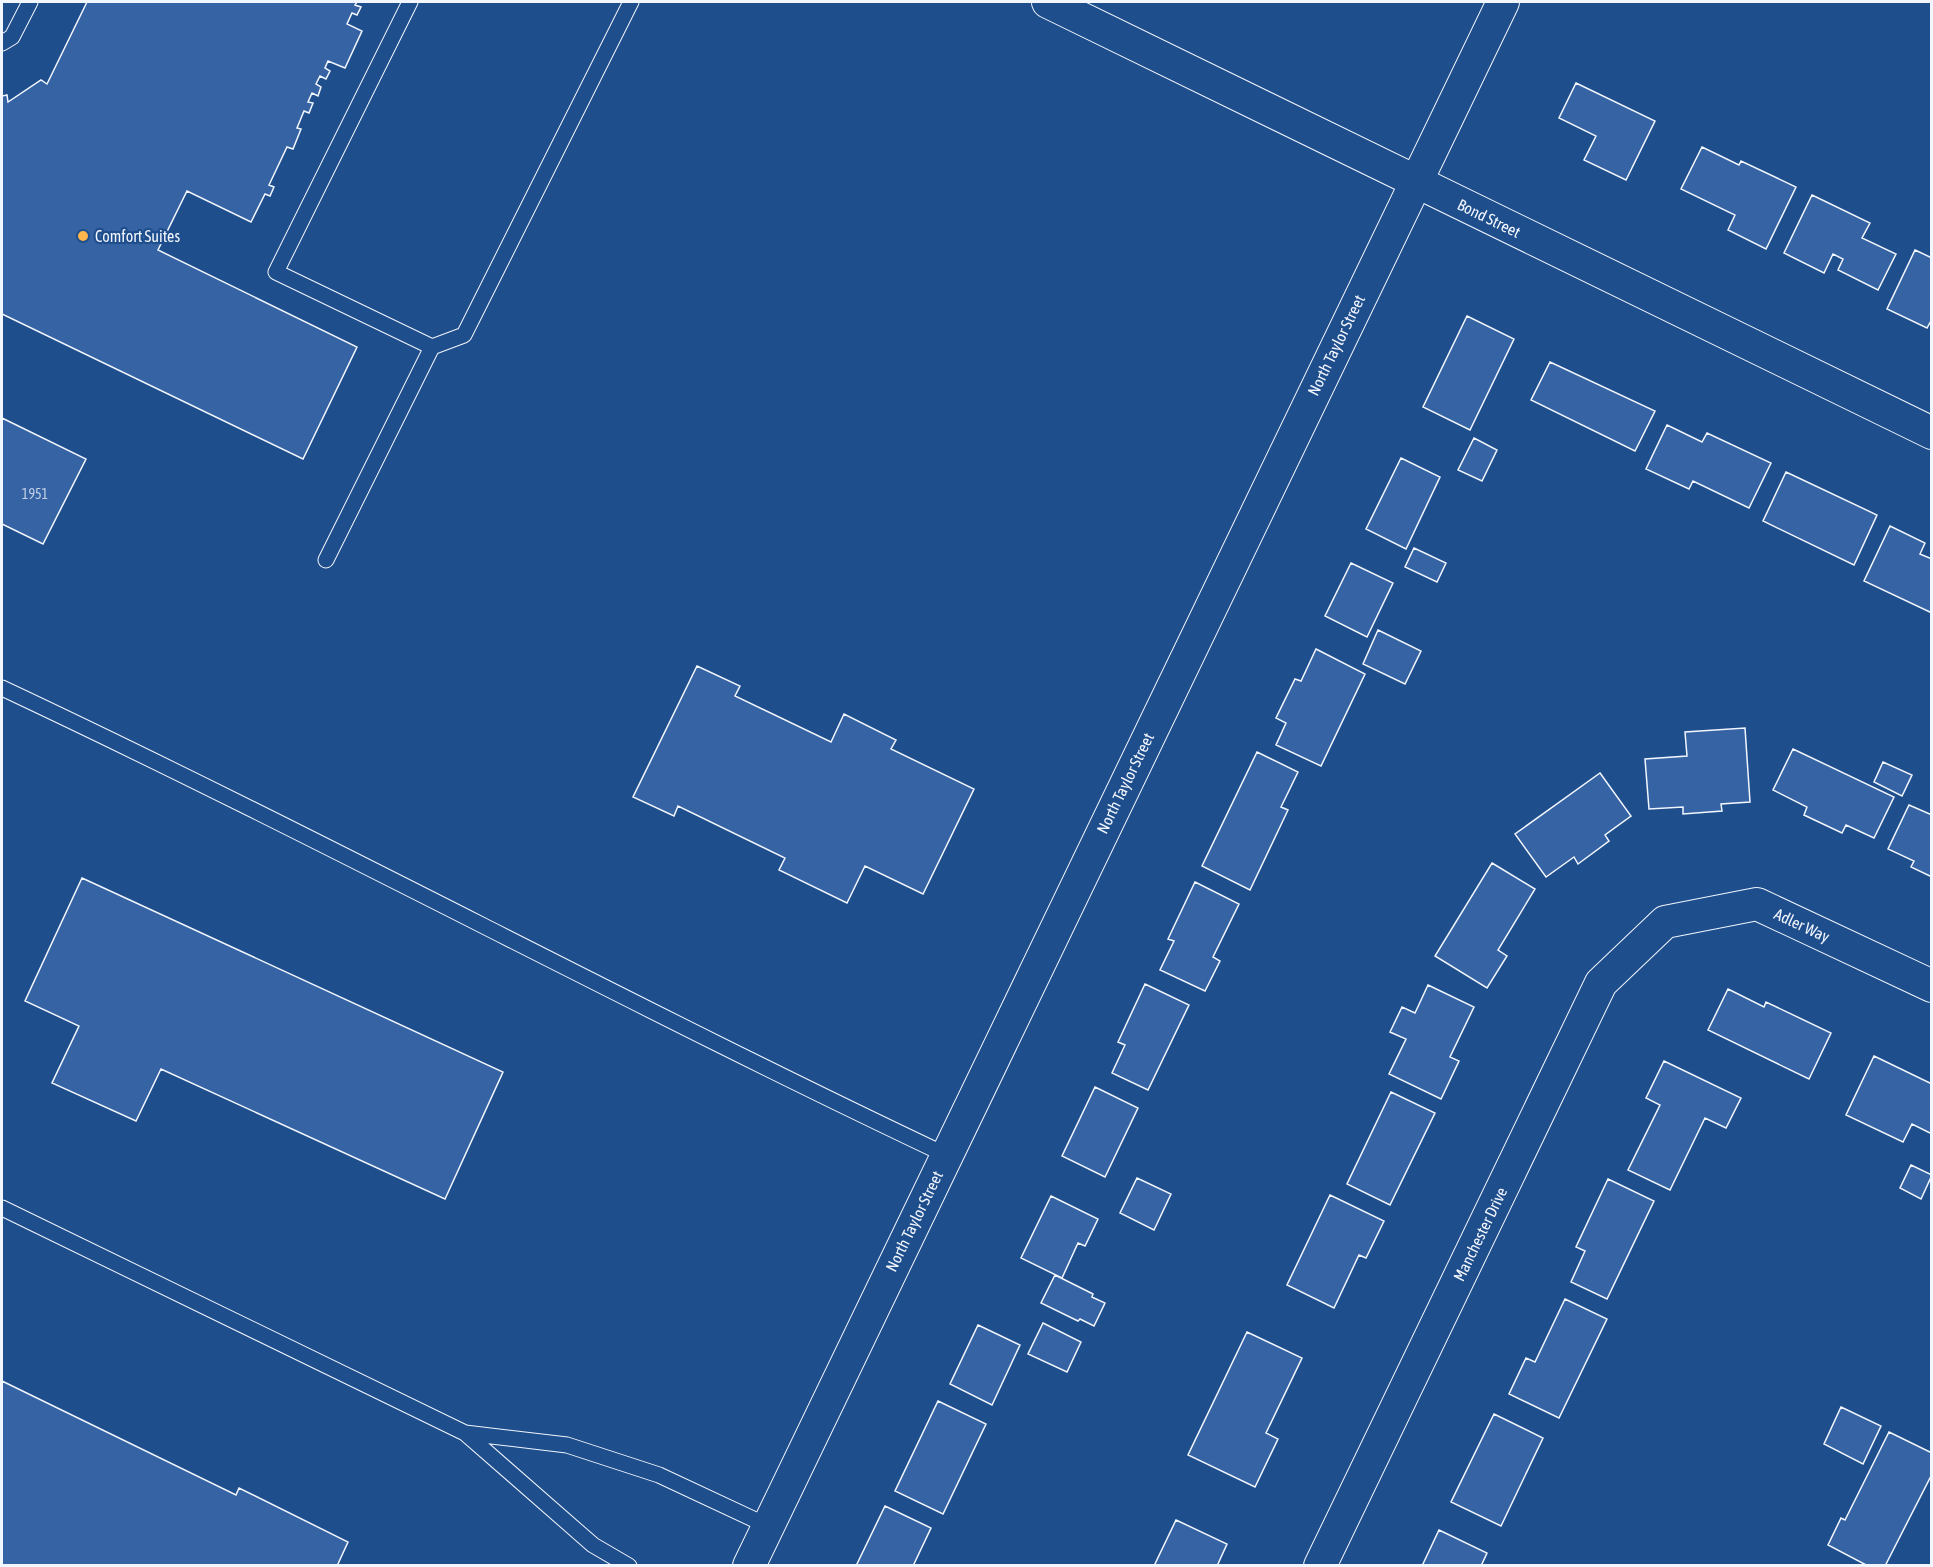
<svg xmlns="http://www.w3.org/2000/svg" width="1933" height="1567" font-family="'Asap Condensed',sans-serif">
	<rect width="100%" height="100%" fill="#1f4e8c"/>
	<path fill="#3563a3" stroke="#f2f6ff" stroke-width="1.5" d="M 87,2 L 357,2 L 355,5 L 361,7 L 357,15 L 352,13 L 347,24 L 362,31 L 345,68 L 328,61 L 325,68 L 330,71 L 326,79 L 320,76 L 316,84 L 321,87 L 318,96 L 312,93 L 308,102 L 313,103 L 309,113 L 304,111 L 297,128 L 301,129 L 293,149 L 287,147 L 269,185 L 274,187 L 270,196 L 265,194 L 251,222 L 187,191 L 158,250 L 357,347 L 303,459 L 2,314 L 2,96 L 7,95 L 8,102 L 41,80 L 47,84 Z
		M 1576,83 L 1655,121 L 1626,180 L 1584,160 L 1596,136 L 1559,118 Z
		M 1702,147 L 1739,165 L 1741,161 L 1796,187 L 1766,249 L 1728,230 L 1735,215 L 1681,189 Z
		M 1812,195 L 1870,223 L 1862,238 L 1896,254 L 1878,290 L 1838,270 L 1843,259 L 1833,254 L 1824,273 L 1784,253 Z
		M 1915,250 L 1932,258 L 1932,319 L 1927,328 L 1887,309 Z
		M 1467,316 L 1514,339 L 1470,430 L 1423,407 Z
		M 1550,362 L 1655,411 L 1635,451 L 1531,400 Z
		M 2,418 L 86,459 L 43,544 L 2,524 Z
		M 1667,425 L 1702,442 L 1707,433 L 1771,463 L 1749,508 L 1693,481 L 1689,489 L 1646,469 Z
		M 1474,438 L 1497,450 L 1482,481 L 1458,470 Z
		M 1401,458 L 1440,477 L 1406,549 L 1366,529 Z
		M 1786,472 L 1877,515 L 1854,565 L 1763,521 Z
		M 1890,526 L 1925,543 L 1920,554 L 1932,559 L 1932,613 L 1864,581 Z
		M 1414,548 L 1446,563 L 1437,582 L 1405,567 Z
		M 1351,563 L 1393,583 L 1367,637 L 1325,616 Z
		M 1378,630 L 1421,651 L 1405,684 L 1363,664 Z
		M 1316,649 L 1365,674 L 1321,766 L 1276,745 L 1286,723 L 1276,718 L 1295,679 L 1301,681 Z
		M 697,666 L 740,686 L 735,696 L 831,742 L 844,714 L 896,740 L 891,749 L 974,789 L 923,894 L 865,866 L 847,903 L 779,870 L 785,858 L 678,806 L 674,816 L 633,797 Z
		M 1745,728 L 1750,802 L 1721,804 L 1722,811 L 1683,814 L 1683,807 L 1649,809 L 1645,759 L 1687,756 L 1685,732 Z
		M 1793,749 L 1894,797 L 1874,838 L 1846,825 L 1842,833 L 1804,815 L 1807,807 L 1773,790 Z
		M 1257,752 L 1298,772 L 1281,807 L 1288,810 L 1250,890 L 1202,866 Z
		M 1883,762 L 1912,775 L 1902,796 L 1874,782 Z
		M 1600,773 L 1631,816 L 1605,835 L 1609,841 L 1578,864 L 1574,857 L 1546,877 L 1515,834 Z
		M 1909,805 L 1932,815 L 1932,877 L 1911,867 L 1914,861 L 1888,849 Z
		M 1492,863 L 1535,889 L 1498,950 L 1507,956 L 1487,988 L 1435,956 Z
		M 82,878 L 503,1072 L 445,1199 L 161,1069 L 136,1121 L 52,1083 L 79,1026 L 25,1001 Z
		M 1195,882 L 1239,904 L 1213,957 L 1220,961 L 1205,991 L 1160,970 L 1174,941 L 1168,939 Z
		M 1145,984 L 1189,1005 L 1148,1090 L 1112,1073 L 1125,1045 L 1118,1042 Z
		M 1428,985 L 1474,1007 L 1450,1057 L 1459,1061 L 1441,1099 L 1389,1074 L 1406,1039 L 1390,1032 L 1402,1007 L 1415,1013 Z
		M 1728,989 L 1764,1007 L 1766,1002 L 1831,1033 L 1809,1079 L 1708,1030 Z
		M 1874,1056 L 1932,1084 L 1932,1134 L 1912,1124 L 1903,1142 L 1846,1115 Z
		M 1664,1061 L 1741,1098 L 1726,1128 L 1705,1118 L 1670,1190 L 1628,1170 L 1660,1105 L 1646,1098 Z
		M 1095,1087 L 1138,1108 L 1105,1177 L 1062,1156 Z
		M 1391,1092 L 1435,1113 L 1390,1205 L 1347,1184 Z
		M 1911,1165 L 1932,1175 L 1921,1199 L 1900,1188 Z
		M 1137,1178 L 1171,1194 L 1154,1230 L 1120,1213 Z
		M 1608,1179 L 1654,1201 L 1607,1299 L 1571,1282 L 1585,1251 L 1576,1247 Z
		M 1330,1195 L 1384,1221 L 1366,1258 L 1359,1255 L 1334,1308 L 1287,1285 Z
		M 1051,1196 L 1098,1219 L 1085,1246 L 1078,1243 L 1062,1278 L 1021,1258 Z
		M 1055,1275 L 1093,1294 L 1092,1297 L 1105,1303 L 1094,1326 L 1080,1319 L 1078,1321 L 1041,1303 Z
		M 1565,1299 L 1607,1319 L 1559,1418 L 1509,1394 L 1526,1358 L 1535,1362 Z
		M 1043,1323 L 1081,1342 L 1067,1372 L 1028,1354 Z
		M 978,1325 L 1020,1345 L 992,1405 L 950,1384 Z
		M 1247,1332 L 1302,1358 L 1266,1433 L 1278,1439 L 1255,1487 L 1188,1455 Z
		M 2,1381 L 236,1495 L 239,1488 L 348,1542 L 337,1566 L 2,1566 Z
		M 938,1401 L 986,1424 L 943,1514 L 895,1491 Z
		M 1841,1407 L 1881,1426 L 1863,1464 L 1824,1444 Z
		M 1494,1414 L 1543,1438 L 1501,1526 L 1451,1502 Z
		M 1889,1432 L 1932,1453 L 1932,1474 L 1885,1566 L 1868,1566 L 1828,1545 L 1841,1518 L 1845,1520 Z
		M 885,1506 L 931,1528 L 913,1566 L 856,1566 Z
		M 1176,1520 L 1227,1544 L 1217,1566 L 1154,1566 Z
		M 1439,1530 L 1487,1553 L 1481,1566 L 1422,1566 Z"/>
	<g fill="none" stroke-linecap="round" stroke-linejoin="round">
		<defs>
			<path id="lane" d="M 2,43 L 12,37 L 30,2
				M 432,347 L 464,335 L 631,2
				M 326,560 L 432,347 L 276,272 L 410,2
				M 2,688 C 319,837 629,1005 946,1155
				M 2,1208 L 465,1433
				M 629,1566 L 593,1545 L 465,1433 L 567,1445 L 659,1475 L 768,1526"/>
			<path id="street" d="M 1048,2 L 1932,433
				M 749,1566 L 1503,2
				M 1320,1566 L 1601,983 L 1665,922 L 1757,904 L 1932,986"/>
		</defs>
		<use href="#lane" stroke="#f2f6ff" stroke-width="17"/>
		<use href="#street" stroke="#f2f6ff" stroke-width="34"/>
		<use href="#lane" stroke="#1f4e8c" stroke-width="15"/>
		<use href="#street" stroke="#1f4e8c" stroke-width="32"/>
	</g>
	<circle fill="#ffb74d" stroke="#1f4e8c" stroke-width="2" cx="83" cy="236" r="6"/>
	<g text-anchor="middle" stroke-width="4.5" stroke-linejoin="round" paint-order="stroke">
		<g font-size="14" fill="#c3d1e8">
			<text x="35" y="499">1951</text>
		</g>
		<g font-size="16" fill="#f2f6ff" stroke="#1f4e8c">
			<text transform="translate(1489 218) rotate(26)" y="6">Bond Street</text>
			<text transform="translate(1336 345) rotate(-64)" y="6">North Taylor Street</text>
			<text transform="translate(1125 783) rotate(-64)" y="6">North Taylor Street</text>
			<text transform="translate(1802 925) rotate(25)" y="6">Adler Way</text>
			<text transform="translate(914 1221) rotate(-64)" y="6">North Taylor Street</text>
			<text transform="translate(1480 1234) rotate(-64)" y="6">Manchester Drive</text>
		</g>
		<g font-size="16" fill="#f2f6ff" stroke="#1f4e8c" text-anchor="start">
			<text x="95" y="242">Comfort Suites</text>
		</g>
	</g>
	<rect width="1933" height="1567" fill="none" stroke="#f2f6ff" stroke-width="6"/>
</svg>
